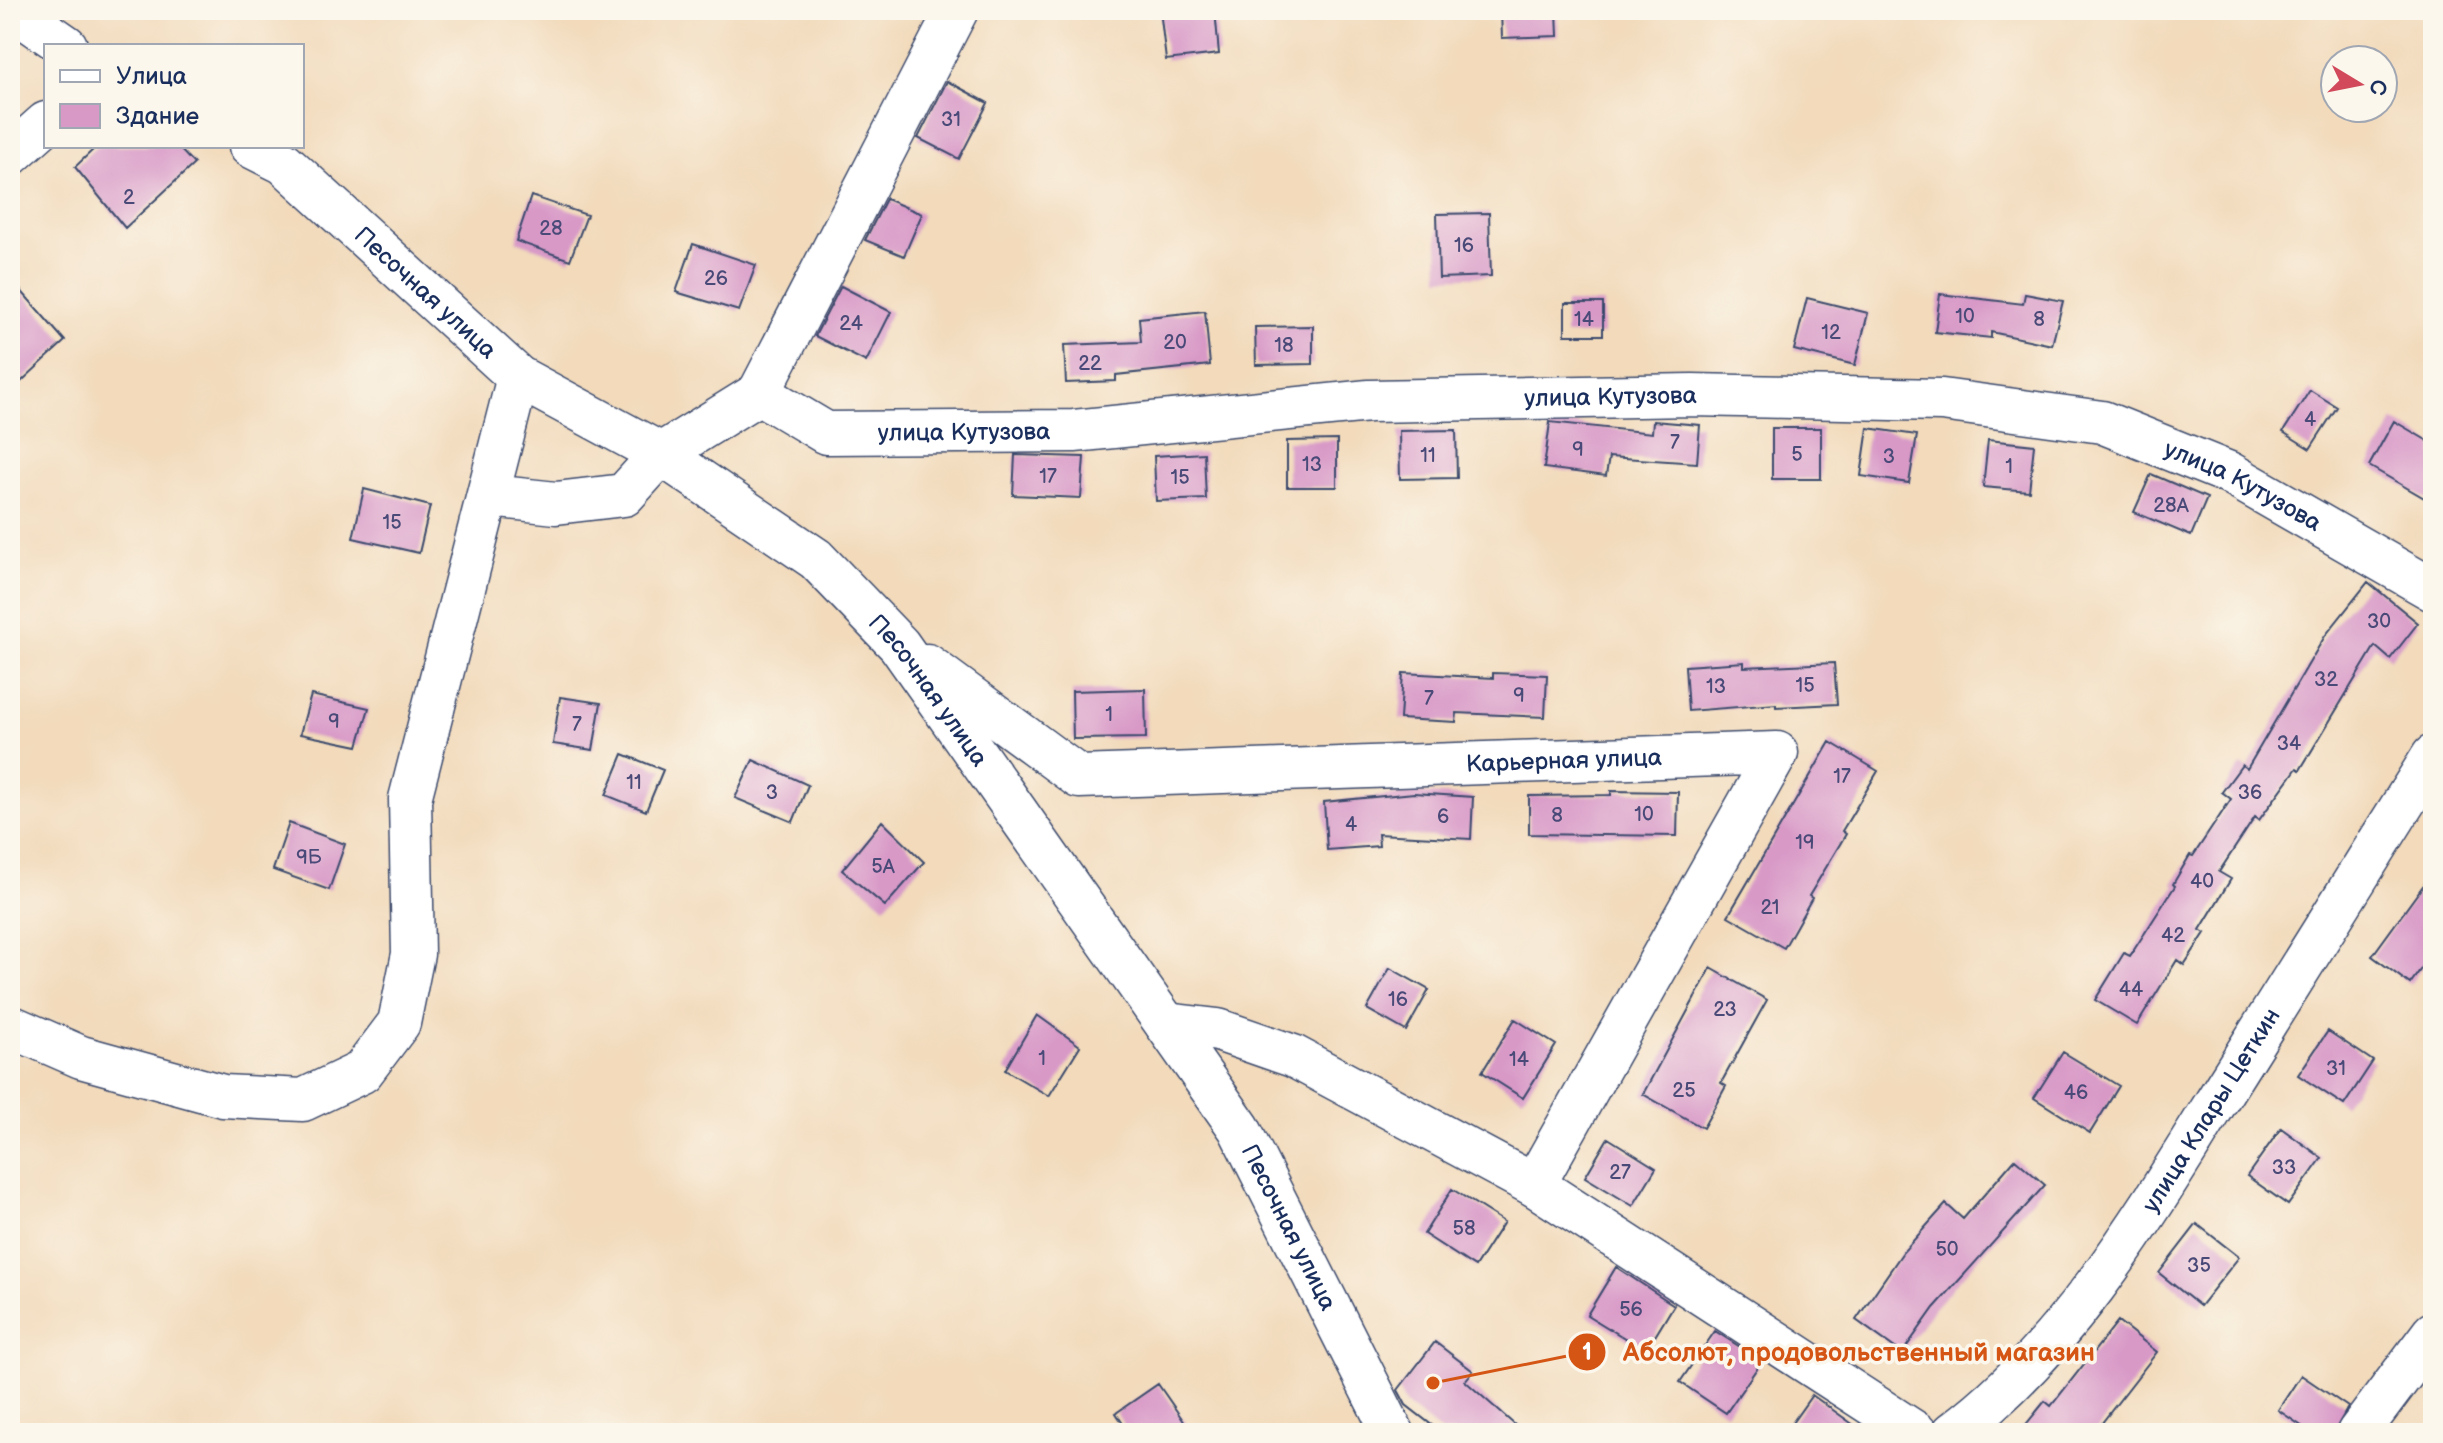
<svg xmlns="http://www.w3.org/2000/svg" width="2443" height="1443" font-family="'Balsamiq Sans',sans-serif">
	<rect width="100%" height="100%" fill="#fbf7ec"/>
	<filter id="ink" filterUnits="userSpaceOnUse"><feTurbulence type="fractalNoise" baseFrequency=".0125" numOctaves="2"/><feDisplacementMap in="SourceGraphic" scale="16" xChannelSelector="R" yChannelSelector="G"/><feConvolveMatrix kernelMatrix="1 2 1 2 8 2 1 2 1" color-interpolation-filters="sRGB"/></filter>
	<filter id="wash" filterUnits="userSpaceOnUse"><feTurbulence type="fractalNoise" baseFrequency=".006" numOctaves="4" result="noise"/><feDisplacementMap in="SourceGraphic" scale="32" xChannelSelector="R" yChannelSelector="G"/><feGaussianBlur stdDeviation="1.8" result="paint"/><feColorMatrix in="noise" values="0 0 0 0 0 0 0 0 0 0 0 0 0 0 0 0 0 1.4 0 .05"/><feComposite in="paint" operator="in"/></filter>
	<g filter="url(#wash)">
		<rect width="100%" height="100%" fill="#f2dabb"/>
		<g id="blocks">
			<path fill="#d899c7" d="M 1160,10 L 1215,10 L 1219,54 L 1166,60 Z
				M 1501,10 L 1557,10 L 1558,36 L 1502,38 Z
				M 947,81 L 988,103 L 959,159 L 918,138 Z
				M 97,146 L 177,146 L 194,164 L 125,228 L 75,167 Z
				M 531,196 L 587,215 L 570,260 L 516,241 Z
				M 886,199 L 922,214 L 904,256 L 865,240 Z
				M 1489,213 L 1491,276 L 1439,278 L 1437,214 Z
				M 693,244 L 756,265 L 739,311 L 676,292 Z
				M 10,278 L 65,341 L 10,392 Z
				M 841,286 L 891,312 L 866,362 L 815,336 Z
				M 1940,294 L 2023,304 L 2025,294 L 2063,301 L 2052,345 L 1991,332 L 1991,338 L 1935,332 Z
				M 1807,298 L 1868,313 L 1855,365 L 1794,350 Z
				M 1565,303 L 1603,303 L 1603,335 L 1565,335 Z
				M 1205,311 L 1210,365 L 1116,375 L 1116,381 L 1066,383 L 1064,345 L 1141,342 L 1139,318 Z
				M 1313,326 L 1313,364 L 1256,365 L 1255,327 Z
				M 2310,390 L 2337,407 L 2310,449 L 2283,432 Z
				M 1653,421 L 1700,425 L 1697,463 L 1609,457 L 1606,476 L 1544,468 L 1550,422 L 1652,433 Z
				M 2394,421 L 2433,444 L 2433,503 L 2369,466 Z
				M 1772,428 L 1821,428 L 1821,479 L 1772,479 Z
				M 1868,428 L 1917,435 L 1909,483 L 1861,476 Z
				M 1456,430 L 1457,478 L 1400,479 L 1399,431 Z
				M 1337,440 L 1337,487 L 1287,487 L 1287,441 Z
				M 1988,440 L 2034,445 L 2029,491 L 1983,487 Z
				M 1204,453 L 1206,499 L 1156,501 L 1154,456 Z
				M 1015,455 L 1084,457 L 1081,498 L 1013,495 Z
				M 2151,474 L 2207,498 L 2191,536 L 2134,512 Z
				M 364,489 L 430,506 L 419,553 L 353,538 Z
				M 2368,582 L 2418,623 L 2390,659 L 2375,646 L 2300,770 L 2297,768 L 2259,820 L 2255,817 L 2219,872 L 2231,879 L 2200,930 L 2205,933 L 2184,965 L 2177,960 L 2137,1025 L 2095,1000 L 2124,953 L 2130,956 L 2175,886 L 2173,884 L 2190,855 L 2193,856 L 2231,799 L 2222,792 L 2242,765 L 2247,769 L 2325,636 Z
				M 1744,662 L 1744,667 L 1834,663 L 1837,704 L 1776,707 L 1776,704 L 1688,711 L 1685,666 Z
				M 1403,673 L 1493,678 L 1493,673 L 1547,675 L 1545,717 L 1457,713 L 1456,722 L 1400,719 Z
				M 1145,689 L 1146,738 L 1073,739 L 1072,691 Z
				M 311,695 L 369,708 L 358,746 L 300,734 Z
				M 560,697 L 601,703 L 593,750 L 553,744 Z
				M 1830,742 L 1878,771 L 1842,831 L 1846,834 L 1809,896 L 1812,898 L 1784,948 L 1728,916 Z
				M 623,754 L 663,770 L 646,811 L 606,795 Z
				M 753,760 L 808,785 L 793,822 L 735,798 Z
				M 1611,791 L 1678,792 L 1677,836 L 1529,834 L 1529,796 L 1611,795 Z
				M 1414,793 L 1473,797 L 1471,839 L 1378,834 L 1379,846 L 1327,850 L 1324,802 Z
				M 882,821 L 924,862 L 885,906 L 842,870 Z
				M 289,823 L 345,844 L 329,890 L 273,870 Z
				M 2433,872 L 2433,952 L 2410,984 L 2372,956 Z
				M 1390,968 L 1429,990 L 1406,1031 L 1367,1009 Z
				M 1711,968 L 1767,1000 L 1721,1083 L 1726,1086 L 1703,1128 L 1643,1094 Z
				M 1037,1015 L 1080,1046 L 1049,1096 L 1005,1070 Z
				M 1515,1019 L 1556,1045 L 1523,1098 L 1482,1072 Z
				M 2328,1031 L 2373,1061 L 2344,1105 L 2298,1075 Z
				M 2063,1052 L 2119,1086 L 2090,1133 L 2034,1098 Z
				M 2281,1128 L 2322,1158 L 2288,1205 L 2247,1176 Z
				M 1608,1138 L 1656,1168 L 1633,1206 L 1585,1177 Z
				M 2015,1159 L 2045,1185 L 1934,1308 L 1902,1353 L 1856,1320 L 1903,1252 L 1946,1204 L 1963,1219 Z
				M 1452,1189 L 1504,1222 L 1475,1267 L 1424,1234 Z
				M 2197,1224 L 2239,1257 L 2200,1306 L 2159,1273 Z
				M 1616,1267 L 1674,1305 L 1646,1351 L 1587,1315 Z
				M 2118,1321 L 2157,1352 L 2094,1433 L 2019,1433 L 2045,1401 L 2051,1406 Z
				M 1715,1331 L 1762,1361 L 1726,1413 L 1680,1382 Z
				M 1435,1342 L 1473,1371 L 1465,1381 L 1524,1433 L 1442,1433 L 1406,1405 L 1398,1390 Z
				M 2301,1375 L 2348,1407 L 2334,1433 L 2312,1433 L 2278,1410 Z
				M 1158,1384 L 1192,1433 L 1129,1433 L 1116,1413 Z
				M 1812,1395 L 1865,1433 L 1785,1433 Z"/>
		</g>
	</g>
	<g filter="url(#ink)">
		<use href="#blocks" fill-opacity="0" stroke="#3b496c" stroke-width="2"/>
		<g fill="none" stroke-linecap="round" stroke-linejoin="round">
			<defs>
				<g id="minor">
					<path d="M 14,10 L 66,46"/>
					<path id="s1" d="M 250,146 L 284,163 L 518,377 L 661,454 L 816,559 L 899,645 L 1239,1128 L 1393,1433"/>
					<path d="M 10,155 L 46,123"/>
					<path id="s2" d="M 759,393 L 826,433 L 1074,431 L 1369,401 L 1692,395 L 1942,400 L 2102,422 L 2229,473 L 2433,590"/>
					<path d="M 490,496 L 556,503 L 624,495 L 661,454 L 759,393 L 957,10"/>
					<path id="s3" d="M 927,665 L 1079,777 L 1777,753 L 1534,1185"/>
					<path d="M 1166,1024 L 1218,1030 L 1293,1056 L 1534,1185 L 1916,1433"/>
					<path d="M 10,1026 L 81,1057 L 223,1096 L 303,1100 L 362,1072 L 399,1023 L 413,954 L 410,799 L 518,377"/>
					<path id="s4" d="M 1953,1433 C 2069,1347 2150,1208 2226,1086 C 2295,977 2364,867 2433,756"/>
					<path d="M 2358,1433 L 2433,1333"/>
				</g>
			</defs>
			<use href="#minor" stroke="#3b496c" stroke-width="45"/>
			<use href="#minor" stroke="#fff" stroke-width="42"/>
		</g>
	</g>
	<g text-anchor="middle" stroke-width="7" stroke-linejoin="round" paint-order="stroke">
		<g font-size="20" fill="#4a4a78">
			<text x="951" y="126">31</text>
			<text x="129" y="204">2</text>
			<text x="551" y="235">28</text>
			<text x="1464" y="252">16</text>
			<text x="716" y="285">26</text>
			<text x="1965" y="323">10</text>
			<text x="1584" y="326">14</text>
			<text x="2039" y="326">8</text>
			<text x="851" y="330">24</text>
			<text x="1831" y="339">12</text>
			<text x="1175" y="349">20</text>
			<text x="1284" y="352">18</text>
			<text x="1090" y="370">22</text>
			<text x="2310" y="426">4</text>
			<text x="1675" y="449">7</text>
			<text x="1578" y="456">9</text>
			<text x="1797" y="461">5</text>
			<text x="1428" y="462">11</text>
			<text x="1889" y="463">3</text>
			<text x="1312" y="471">13</text>
			<text x="2009" y="473">1</text>
			<text x="1048" y="483">17</text>
			<text x="1180" y="484">15</text>
			<text x="2171" y="512">28А</text>
			<text x="392" y="529">15</text>
			<text x="2379" y="628">30</text>
			<text x="2326" y="686">32</text>
			<text x="1805" y="692">15</text>
			<text x="1716" y="693">13</text>
			<text x="1519" y="702">9</text>
			<text x="1429" y="705">7</text>
			<text x="1109" y="721">1</text>
			<text x="334" y="728">9</text>
			<text x="577" y="731">7</text>
			<text x="2289" y="750">34</text>
			<text x="1842" y="783">17</text>
			<text x="634" y="789">11</text>
			<text x="772" y="799">3</text>
			<text x="2250" y="799">36</text>
			<text x="1644" y="821">10</text>
			<text x="1557" y="822">8</text>
			<text x="1443" y="823">6</text>
			<text x="1351" y="831">4</text>
			<text x="1805" y="849">19</text>
			<text x="309" y="864">9Б</text>
			<text x="883" y="873">5А</text>
			<text x="2202" y="888">40</text>
			<text x="1770" y="914">21</text>
			<text x="2173" y="942">42</text>
			<text x="2131" y="996">44</text>
			<text x="1398" y="1006">16</text>
			<text x="1725" y="1016">23</text>
			<text x="1042" y="1065">1</text>
			<text x="1519" y="1066">14</text>
			<text x="2336" y="1075">31</text>
			<text x="1684" y="1097">25</text>
			<text x="2076" y="1099">46</text>
			<text x="2284" y="1174">33</text>
			<text x="1620" y="1179">27</text>
			<text x="1464" y="1235">58</text>
			<text x="1947" y="1256">50</text>
			<text x="2199" y="1272">35</text>
			<text x="1631" y="1316">56</text>
		</g>
		<g font-size="24" fill="#1b2f5e" stroke="#fbf7ec">
			<text dy="8" stroke="none"><textPath href="#s1" startOffset="230">Песочная улица</textPath></text>
			<text dy="8" stroke="none"><textPath href="#s2" startOffset="864">улица Кутузова</textPath></text>
			<text dy="8" stroke="none"><textPath href="#s2" startOffset="216">улица Кутузова</textPath></text>
			<text dy="8" stroke="none"><textPath href="#s2" startOffset="1512">улица Кутузова</textPath></text>
			<text dy="8" stroke="none"><textPath href="#s1" startOffset="878">Песочная улица</textPath></text>
			<text dy="8" stroke="none"><textPath href="#s3" startOffset="674">Карьерная улица</textPath></text>
			<text dy="8" stroke="none"><textPath href="#s4" startOffset="416">улица Клары Цеткин</textPath></text>
			<text dy="8" stroke="none"><textPath href="#s1" startOffset="1526">Песочная улица</textPath></text>
		</g>
	</g>
	<path fill="none" stroke="#d45514" stroke-width="3" d="M1433 1383L1587 1352"/>
	<g fill="#d45514" stroke="#fbf7ec" stroke-width="3">
		<circle cx="1433" cy="1383" r="8"/>
		<circle cx="1587" cy="1352" r="20"/>
	</g>
	<g font-size="24" text-anchor="middle" font-weight="bold" fill="#fff">
		<text x="1587" y="1360">1</text>
	</g>
	<g font-size="26" text-anchor="middle" font-weight="bold" fill="#d45514" stroke="#fbf7ec" stroke-width="7" stroke-linejoin="round" paint-order="stroke">
		<text x="1859" y="1361">Абсолют, продовольственный магазин</text>
	</g>
	<rect width="2443" height="1443" fill="none" stroke="#fbf7ec" stroke-width="40"/>
	<rect x="44" y="44" width="260" height="104" fill="#fbf7ec" stroke="#a1a7b3" stroke-width="2"/>
	<rect x="60" y="70" width="40" height="12" fill="#ffffff" stroke="#a1a7b3" stroke-width="2"/>
	<text x="116" y="84" font-size="24" fill="#1b2f5e">Улица</text>
	<rect x="60" y="104" width="40" height="24" fill="#d899c7" stroke="#a1a7b3" stroke-width="2"/>
	<text x="116" y="124" font-size="24" fill="#1b2f5e">Здание</text>
	<g transform="translate(2359 84) rotate(100)"><circle r="38" fill="#fbf7ec" stroke="#a1a7b3" stroke-width="2"/>
	<path d="M0-6L14 30L0 20L-14 30Z" fill="#d1495b"/>
	<text y="-12" font-size="22" font-weight="bold" text-anchor="middle" fill="#1b2f5e">С</text>
	</g>
</svg>
